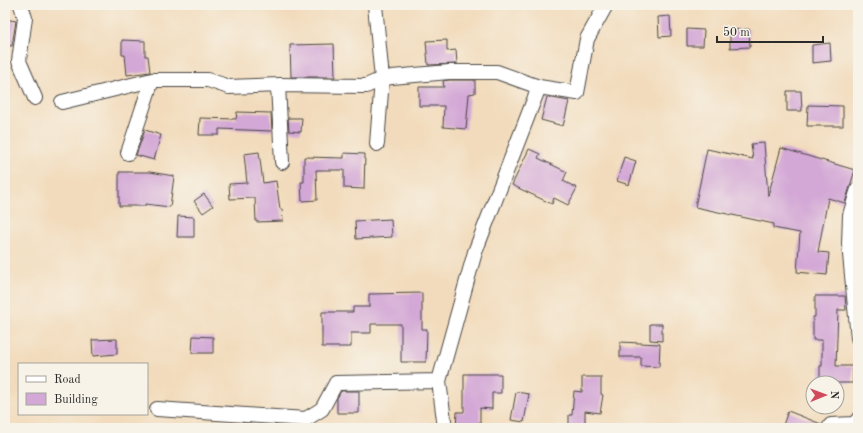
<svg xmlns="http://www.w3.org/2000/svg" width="863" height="433" font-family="'Old Standard TT',serif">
	<rect width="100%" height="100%" fill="#f7f3e8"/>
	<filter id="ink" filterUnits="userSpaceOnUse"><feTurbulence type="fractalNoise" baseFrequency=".025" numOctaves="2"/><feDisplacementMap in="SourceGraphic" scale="8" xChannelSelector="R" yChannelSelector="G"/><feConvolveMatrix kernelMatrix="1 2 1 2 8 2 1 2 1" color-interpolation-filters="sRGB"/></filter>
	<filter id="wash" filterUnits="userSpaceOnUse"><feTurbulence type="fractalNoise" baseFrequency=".012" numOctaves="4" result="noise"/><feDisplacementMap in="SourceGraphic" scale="16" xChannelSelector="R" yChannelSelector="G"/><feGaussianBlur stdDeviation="0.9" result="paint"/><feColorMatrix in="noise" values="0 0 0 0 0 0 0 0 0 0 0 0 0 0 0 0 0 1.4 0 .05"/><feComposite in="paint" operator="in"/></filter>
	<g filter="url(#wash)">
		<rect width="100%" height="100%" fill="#f2dbbc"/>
		<g id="blocks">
			<path fill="#d3a7d6" d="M 670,16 L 671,36 L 659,37 L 658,17 Z
				M 5,19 L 16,21 L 12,46 L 5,45 Z
				M 687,29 L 704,30 L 703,46 L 687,46 Z
				M 749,29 L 750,47 L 730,48 L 730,30 Z
				M 122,40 L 145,41 L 145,56 L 148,56 L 150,72 L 127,75 L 125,55 L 122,55 Z
				M 447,40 L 447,51 L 456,50 L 457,64 L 428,65 L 426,41 Z
				M 830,43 L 831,61 L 812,63 L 812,45 Z
				M 334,44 L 335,77 L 291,77 L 290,45 Z
				M 449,80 L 475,80 L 475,93 L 469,94 L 466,129 L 443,127 L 444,106 L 419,106 L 419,87 L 444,87 L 443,81 Z
				M 787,91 L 801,91 L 802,111 L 787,111 Z
				M 547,97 L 569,101 L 563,126 L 541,120 Z
				M 808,105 L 843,106 L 843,126 L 807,126 Z
				M 237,112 L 271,113 L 272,131 L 219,129 L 219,135 L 199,135 L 200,118 L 236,119 Z
				M 288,118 L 302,118 L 301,132 L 289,131 Z
				M 145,130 L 161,135 L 154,160 L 136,155 Z
				M 764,143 L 768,196 L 781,148 L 855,170 L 845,203 L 828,198 L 818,252 L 829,253 L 827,275 L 797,272 L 800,233 L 773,228 L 774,224 L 695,207 L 707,149 L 753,159 L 751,144 Z
				M 529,149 L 540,154 L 538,158 L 567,172 L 563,181 L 577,188 L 568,205 L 554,198 L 552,204 L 512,185 Z
				M 259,152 L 263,183 L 276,181 L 280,209 L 282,209 L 283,221 L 256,222 L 255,198 L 230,199 L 229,184 L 247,183 L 244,154 Z
				M 344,153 L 365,154 L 364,189 L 344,188 L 344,170 L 316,170 L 317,200 L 302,201 L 301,182 L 304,182 L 304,157 L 344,158 Z
				M 624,157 L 636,161 L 629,185 L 617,181 Z
				M 119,172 L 150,172 L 174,176 L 170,207 L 145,204 L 145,206 L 119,206 Z
				M 204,194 L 213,206 L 203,213 L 194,201 Z
				M 178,216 L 194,217 L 194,237 L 177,237 Z
				M 391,219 L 392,237 L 356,239 L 355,221 Z
				M 422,293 L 422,329 L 427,329 L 426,362 L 401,362 L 401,324 L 371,324 L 371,333 L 351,333 L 351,347 L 322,347 L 322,312 L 353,312 L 353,307 L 369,307 L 369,294 Z
				M 815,296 L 845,296 L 846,310 L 838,310 L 836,366 L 853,366 L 853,383 L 820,383 L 820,366 L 822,366 L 822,340 L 813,340 L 813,317 L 815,317 Z
				M 650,324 L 662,324 L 662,341 L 650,340 Z
				M 193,336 L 213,337 L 213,353 L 192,353 Z
				M 117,339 L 117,354 L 93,356 L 92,340 Z
				M 620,342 L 660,344 L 659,367 L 641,366 L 641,357 L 620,357 Z
				M 464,374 L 501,374 L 501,393 L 492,393 L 492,409 L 480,408 L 480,428 L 456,428 L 457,412 L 464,412 Z
				M 582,377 L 601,377 L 601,394 L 603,395 L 600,413 L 585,411 L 585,428 L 569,428 L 569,415 L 572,415 L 574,391 L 582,392 Z
				M 341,391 L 359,391 L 359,413 L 337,413 L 337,398 Z
				M 516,392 L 529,394 L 524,422 L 511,420 Z
				M 788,411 L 821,424 L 821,428 L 782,428 Z"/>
		</g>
	</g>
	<g filter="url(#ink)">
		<use href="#blocks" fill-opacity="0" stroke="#494541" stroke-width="1"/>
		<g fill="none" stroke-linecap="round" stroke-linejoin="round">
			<defs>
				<path id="street" d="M 21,5 L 25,18 L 19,61 L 35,98
					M 375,5 L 382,79 L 392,77 L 449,72 L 497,72 L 539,87 L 577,93 L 587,39 L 606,5
					M 278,85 L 282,162
					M 62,102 L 152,80 L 208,80 L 229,87 L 278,85 L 366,86 L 382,79 L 377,144
					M 128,153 L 152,80
					M 858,189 L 850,215 L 849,244 L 858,338
					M 157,409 L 306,419 L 322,409 L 336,383 L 439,381
					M 445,428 L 439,381 L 475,252 L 539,87
					M 829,428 L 831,425 L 854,424 L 858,420"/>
			</defs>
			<use href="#street" stroke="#494541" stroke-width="16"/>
			<use href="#street" stroke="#fff" stroke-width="14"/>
		</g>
	</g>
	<rect width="863" height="433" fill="none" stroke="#f7f3e8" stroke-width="20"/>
	<rect x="18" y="363" width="130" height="52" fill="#f7f3e8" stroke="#a5a39c"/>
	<rect x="26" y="376" width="20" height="6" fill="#ffffff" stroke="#a5a39c"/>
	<text x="54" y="383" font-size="12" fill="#2b2b2b">Road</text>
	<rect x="26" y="393" width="20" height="12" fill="#d3a7d6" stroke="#a5a39c"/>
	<text x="54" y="403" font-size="12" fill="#2b2b2b">Building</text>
	<g transform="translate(825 395) rotate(89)"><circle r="19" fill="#f7f3e8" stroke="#a5a39c"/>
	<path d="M0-3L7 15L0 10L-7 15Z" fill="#d1495b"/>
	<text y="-6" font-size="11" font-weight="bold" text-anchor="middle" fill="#2b2b2b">N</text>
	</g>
	<path d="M717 36v6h106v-6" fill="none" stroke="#2b2b2b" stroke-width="2"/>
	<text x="723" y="36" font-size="12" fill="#2b2b2b" stroke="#f7f3e8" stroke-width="3" paint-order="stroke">50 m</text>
</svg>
